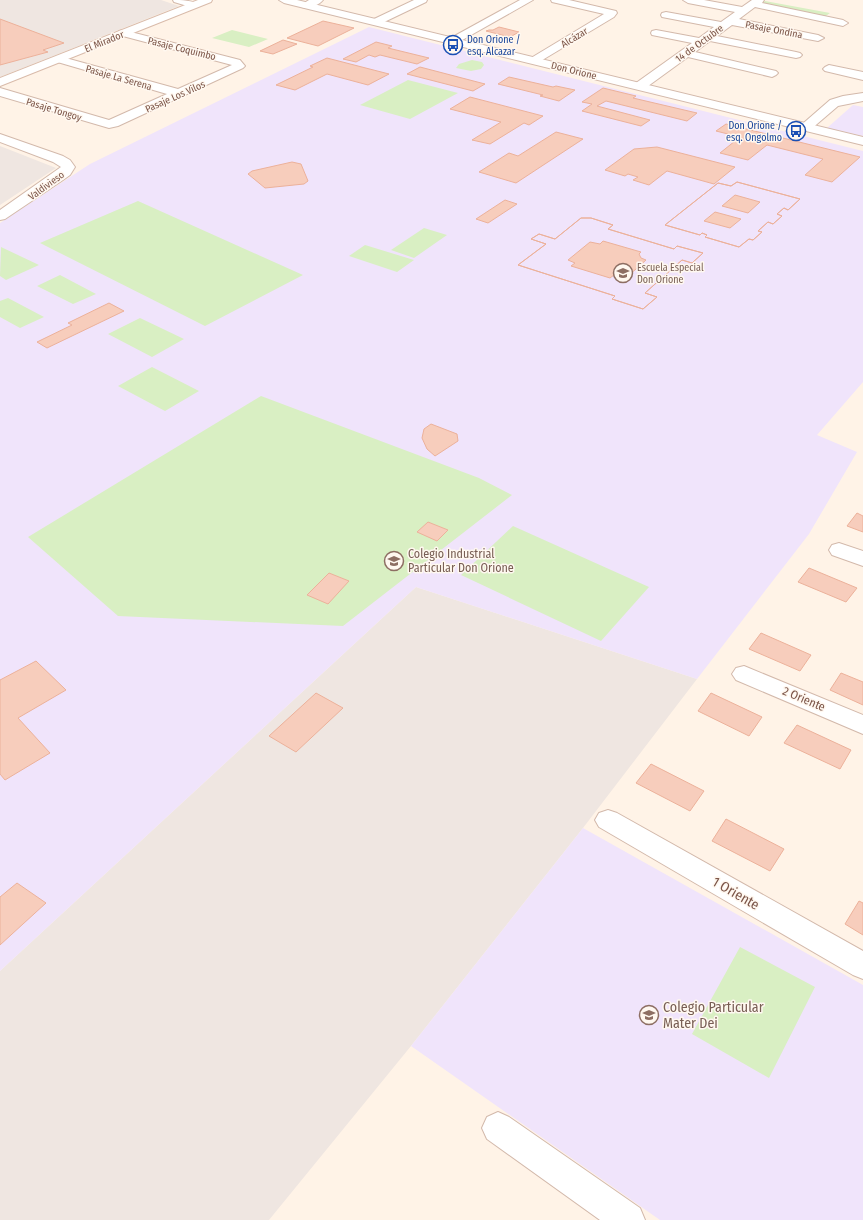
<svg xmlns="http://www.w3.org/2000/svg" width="863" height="1220" font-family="'Fira Sans Condensed',sans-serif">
	<rect width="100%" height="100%" fill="#fff3e7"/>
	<path fill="#efe6e1" d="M 0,0 L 161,0 L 179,6 L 0,77 Z
		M 0,146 L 56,168 L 0,205 Z
		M 416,587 L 697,679 L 583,828 L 411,1046 L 269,1220 L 0,1220 L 0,971 Z"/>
	<path fill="#f0e4fb" d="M 369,27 L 863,151 L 863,382 L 817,435 L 857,452 L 809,534 L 697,679 L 416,587 L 0,971 L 0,223 L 90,164 Z
		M 853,105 L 863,107 L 863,136 L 827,128 Z
		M 583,828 L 863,985 L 863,1220 L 660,1220 L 411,1046 Z"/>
	<path fill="#d9efc3" d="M 765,1 L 830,13 L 823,18 L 758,5 Z
		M 232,30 L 268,39 L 249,47 L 212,38 Z
		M 472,60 L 482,62 L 484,65 L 481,69 L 471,71 L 456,68 L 459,64 Z
		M 408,80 L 458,93 L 410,119 L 360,105 Z
		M 138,201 L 303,275 L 205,326 L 40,243 Z
		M 424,228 L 447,235 L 414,258 L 391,250 Z
		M 365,245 L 414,260 L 397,272 L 349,256 Z
		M 1,247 L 39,265 L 6,280 L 0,276 Z
		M 60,275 L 96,294 L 73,304 L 37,286 Z
		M 8,298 L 44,317 L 20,328 L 0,317 L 0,301 Z
		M 140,318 L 184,339 L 152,357 L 108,334 Z
		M 152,367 L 199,391 L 165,411 L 118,386 Z
		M 261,396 L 479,478 L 512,495 L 343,626 L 118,616 L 28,537 Z
		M 513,526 L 649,587 L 601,641 L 461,575 Z
		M 740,947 L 815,987 L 769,1078 L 692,1034 Z"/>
	<path fill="#f7cdbc" stroke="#ecb19a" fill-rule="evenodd" d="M 0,19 L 64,43 L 43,50 L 48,52 L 0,65 Z
		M 323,21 L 354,28 L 318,46 L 287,38 Z
		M 499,27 L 519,32 L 510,37 L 486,31 L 489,30 L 493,30 Z
		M 283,40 L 297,44 L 273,54 L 260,51 Z
		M 376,42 L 392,46 L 388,48 L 429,58 L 417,64 L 380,55 L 375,57 L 369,55 L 356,62 L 343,59 Z
		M 327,58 L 389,74 L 368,85 L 327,74 L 295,90 L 276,85 L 313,67 L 310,66 Z
		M 420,67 L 485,84 L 473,91 L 407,74 Z
		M 509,77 L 553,87 L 556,86 L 575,90 L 559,101 L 540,96 L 543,95 L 498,84 Z
		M 603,88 L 636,96 L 633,98 L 697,113 L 687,121 L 606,101 L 597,106 L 650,120 L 641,126 L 582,111 L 592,104 L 582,102 Z
		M 470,97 L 543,116 L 529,125 L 524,123 L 490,144 L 472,140 L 501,122 L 450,109 Z
		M 726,124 L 860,157 L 832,182 L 805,175 L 823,159 L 767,145 L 748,160 L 720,153 L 740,137 L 716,131 Z
		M 556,132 L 583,139 L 516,183 L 479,172 L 509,153 L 518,156 Z
		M 657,147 L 735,167 L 714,184 L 667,171 L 649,185 L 633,180 L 638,177 L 628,174 L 625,176 L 605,170 L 634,149 Z
		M 292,162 L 301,164 L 308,181 L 304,184 L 265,188 L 248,174 L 252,171 Z
		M 737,182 L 800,199 L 788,210 L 784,208 L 777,214 L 782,216 L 773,224 L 768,222 L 758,231 L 762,232 L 753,240 L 749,239 L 739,247 L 705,237 L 707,235 L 702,233 L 700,235 L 665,225 L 718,183 L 731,186 ZM 735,195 L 760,202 L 748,213 L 722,206 Z
		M 737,182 L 800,199 L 788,210 L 784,208 L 777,214 L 782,216 L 773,224 L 768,222 L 758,231 L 762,232 L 753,240 L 749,239 L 739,247 L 705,237 L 707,235 L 702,233 L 700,235 L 665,225 L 718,183 L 731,186 Z
		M 505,200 L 517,204 L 488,223 L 476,219 Z
		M 715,212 L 741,219 L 730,228 L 704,221 Z
		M 581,218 L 591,218 L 613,225 L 608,229 L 674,249 L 677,246 L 703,253 L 692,263 L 682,260 L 645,293 L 657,297 L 643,309 L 612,299 L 615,296 L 518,265 L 546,244 L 531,239 L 539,234 L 555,239 ZM 603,241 L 641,252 L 639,254 L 641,258 L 646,260 L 627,277 L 614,275 L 610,278 L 571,266 L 575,263 L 568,260 L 590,242 L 600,244 Z
		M 581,218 L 591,218 L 613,225 L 608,229 L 674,249 L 677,246 L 703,253 L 692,263 L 682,260 L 645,293 L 657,297 L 643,309 L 612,299 L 615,296 L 518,265 L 546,244 L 531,239 L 539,234 L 555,239 Z
		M 109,303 L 124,311 L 47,348 L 37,342 L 72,325 L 68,323 Z
		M 431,424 L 457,434 L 458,441 L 435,456 L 427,449 L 422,438 L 424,429 Z
		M 857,513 L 863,516 L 863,532 L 847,526 Z
		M 428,522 L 448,530 L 437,541 L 417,532 Z
		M 809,568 L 857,588 L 846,602 L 798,582 Z
		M 329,573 L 349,581 L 328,604 L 307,595 Z
		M 761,633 L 811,655 L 800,671 L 749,649 Z
		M 36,661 L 66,690 L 18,718 L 50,753 L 5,780 L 0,774 L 0,680 Z
		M 841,673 L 863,682 L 863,705 L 830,690 Z
		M 316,693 L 343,708 L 296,752 L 269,736 Z
		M 711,693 L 762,717 L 749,736 L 698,711 Z
		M 797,725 L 851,750 L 840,769 L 784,743 Z
		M 651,764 L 704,791 L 690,811 L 636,783 Z
		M 726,819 L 784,849 L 770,871 L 712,841 Z
		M 17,883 L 46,903 L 0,945 L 0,897 Z
		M 859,901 L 863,903 L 863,935 L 845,924 Z"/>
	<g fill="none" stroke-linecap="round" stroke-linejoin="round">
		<defs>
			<path id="minor" d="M 173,0 C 181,0 193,0 199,5 L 194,8 L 174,2 Z
				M 309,0 L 323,0 C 319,5 309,9 302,7 L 301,5 Z
				M 414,0 L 427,0 L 426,2 L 380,24 L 372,24 L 371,22 L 372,20 Z
				M 520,0 L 533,0 L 457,43 L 453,44 L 447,41 L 449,39 Z
				M 551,0 L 569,0 L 616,11 L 617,13 L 614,17 L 539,62 L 531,62 L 529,60 L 531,58 L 604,14 L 552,2 Z
				M 683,0 L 704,0 L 742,7 L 752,0 L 764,0 L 762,3 L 843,20 L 848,23 L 843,26 L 755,7 L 739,19 L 818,35 L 824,38 L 818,41 L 732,25 L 717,36 L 796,52 L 800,53 L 802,55 L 800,57 L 796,58 L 710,41 L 695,52 L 776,71 L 778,73 L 776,75 L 772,77 L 688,57 L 644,89 L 636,89 L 634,86 L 636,83 L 692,43 L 652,35 L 651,33 L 652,31 L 656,30 L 699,38 L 714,27 L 662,17 L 661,15 L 662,13 L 666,12 L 721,22 L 735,12 L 688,3 Z
				M 123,30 L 240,60 L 245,66 L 243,68 L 118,126 L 109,128 L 0,96 L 0,88 L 109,120 L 167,94 L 54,61 L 52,59 L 54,57 L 62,57 L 178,89 L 232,65 L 119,35 L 118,33 L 119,31 Z
				M 829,65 L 863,72 L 863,80 L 825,71 L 823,69 L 825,67 Z
				M 863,93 L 863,101 L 838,106 L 810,130 L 800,130 L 799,127 L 830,100 L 843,96 Z
				M 0,134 L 63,156 L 70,160 L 75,167 L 70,175 L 63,180 L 5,219 L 0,220 L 0,210 L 61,167 L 53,162 L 0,142 Z
				M 839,543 L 863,551 L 863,566 L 832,555 L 829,550 L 832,545 Z
				M 744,666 L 863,715 L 863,734 L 736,680 L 732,674 L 736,668 Z
				M 608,810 L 617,813 L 863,951 L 863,979 L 853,975 L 599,827 L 595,820 L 599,813 Z
				M 498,1112 L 509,1117 L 640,1208 L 645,1220 L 600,1220 L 487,1139 L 482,1128 L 487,1117 Z"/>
			<path id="tertiary" d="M 279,0 L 297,0 L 863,137 L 863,145 L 284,3 Z"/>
			<path id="secondary" d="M 198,0 L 212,0 L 211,2 L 0,86 L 0,78 Z"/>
		</defs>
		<use href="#minor" stroke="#d3b9ab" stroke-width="2"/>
		<use href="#tertiary" stroke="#d3b9ab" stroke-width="2"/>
		<use href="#secondary" stroke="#d9bbaa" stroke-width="2"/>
		<use href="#minor" fill="#fff" fill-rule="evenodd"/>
		<use href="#tertiary" fill="#fff" fill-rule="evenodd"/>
		<use href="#secondary" fill="#fff" fill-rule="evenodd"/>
	</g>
	<defs>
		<symbol id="bus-ring" viewBox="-11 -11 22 22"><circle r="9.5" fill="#fff8f0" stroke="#1a4fb4" stroke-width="1.5"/><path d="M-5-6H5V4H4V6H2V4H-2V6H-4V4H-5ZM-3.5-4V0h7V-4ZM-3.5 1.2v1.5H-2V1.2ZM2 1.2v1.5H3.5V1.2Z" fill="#1a4fb4"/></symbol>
		<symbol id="school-ring" viewBox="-11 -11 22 22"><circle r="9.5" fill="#fff8f0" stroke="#8d6e63" stroke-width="1.5"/><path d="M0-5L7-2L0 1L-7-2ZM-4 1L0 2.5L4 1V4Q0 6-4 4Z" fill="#8d6e63"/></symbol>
	</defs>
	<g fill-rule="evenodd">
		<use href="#bus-ring" x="442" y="34" width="22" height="22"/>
		<use href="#bus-ring" x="785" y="120" width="22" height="22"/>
		<use href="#school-ring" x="612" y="262" width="22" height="22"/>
		<use href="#school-ring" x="383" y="550" width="22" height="22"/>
		<use href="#school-ring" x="638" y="1004" width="22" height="22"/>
	</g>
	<g text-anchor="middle" stroke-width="3" stroke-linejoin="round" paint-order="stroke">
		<g font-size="10" fill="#7c5548" stroke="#fff8f0">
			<text transform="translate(774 29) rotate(11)" y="4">Pasaje Ondina</text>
			<text transform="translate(574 37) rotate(-31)" y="4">Alcázar</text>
			<text transform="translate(104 41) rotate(-22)" y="4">El Mirador</text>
			<text transform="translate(699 43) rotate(-36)" y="4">14 de Octubre</text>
			<text transform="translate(182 48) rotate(14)" y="4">Pasaje Coquimbo</text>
			<text transform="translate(574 70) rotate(14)" y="4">Don Orione</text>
			<text transform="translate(119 77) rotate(16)" y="4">Pasaje La Serena</text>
			<text transform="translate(175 96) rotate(-24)" y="4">Pasaje Los Vilos</text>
			<text transform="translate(54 109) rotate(17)" y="4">Pasaje Tongoy</text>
			<text transform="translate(46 185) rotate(-36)" y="4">Valdivieso</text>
		</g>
		<g font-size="10" fill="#164399" stroke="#fff8f0" text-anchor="start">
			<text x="467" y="43">Don Orione /<tspan x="467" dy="12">esq. Alcazar</tspan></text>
			<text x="782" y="129" text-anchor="end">Don Orione /<tspan x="782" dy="12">esq. Ongolmo</tspan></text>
		</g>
		<g font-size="10" fill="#785e54" stroke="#fff8f0" text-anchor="start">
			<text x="637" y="271">Escuela Especial<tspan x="637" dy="12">Don Orione</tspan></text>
		</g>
		<g font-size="12" fill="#785e54" stroke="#fff8f0" text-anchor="start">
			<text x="408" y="558">Colegio Industrial<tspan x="408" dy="14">Particular Don Orione</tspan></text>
		</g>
		<g font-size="12" fill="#7c5548" stroke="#fff8f0">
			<text transform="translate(804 699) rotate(23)" y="4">2 Oriente</text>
		</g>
		<g font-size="14" fill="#7c5548" stroke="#fff8f0">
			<text transform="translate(736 893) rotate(30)" y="5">1 Oriente</text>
		</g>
		<g font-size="14" fill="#785e54" stroke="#fff8f0" text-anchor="start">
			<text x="663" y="1012">Colegio Particular<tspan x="663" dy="16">Mater Dei</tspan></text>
		</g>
	</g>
</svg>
